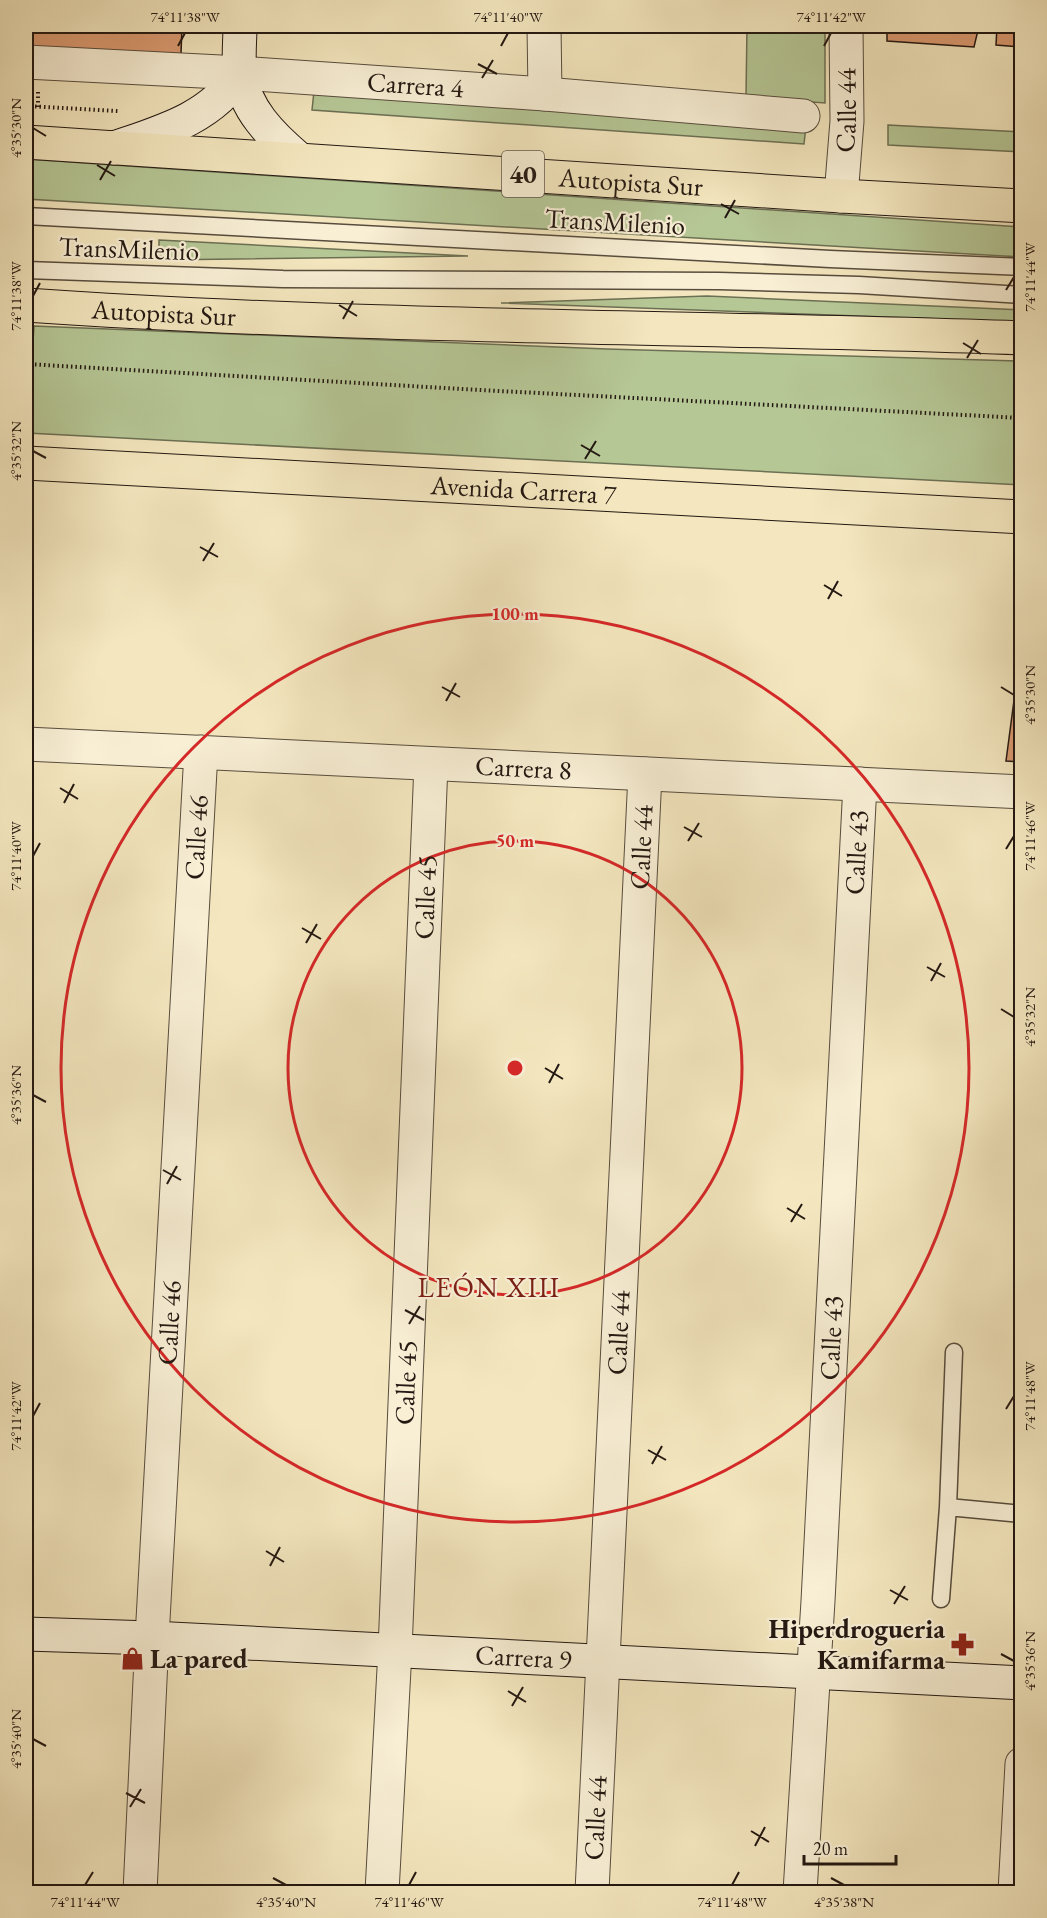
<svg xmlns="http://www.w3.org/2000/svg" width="1047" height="1918" font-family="'EB Garamond',serif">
	<rect width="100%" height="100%" fill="#f4e7bf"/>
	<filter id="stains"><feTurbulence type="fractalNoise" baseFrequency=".00333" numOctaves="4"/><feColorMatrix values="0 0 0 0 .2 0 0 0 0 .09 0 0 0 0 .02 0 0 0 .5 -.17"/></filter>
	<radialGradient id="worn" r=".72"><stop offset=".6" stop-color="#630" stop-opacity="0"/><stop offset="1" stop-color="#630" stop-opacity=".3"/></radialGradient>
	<path fill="#b6c796" stroke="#6c7054" stroke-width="1.5" d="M 747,26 L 825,26 L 825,103 L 746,97 Z
		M 314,91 L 806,126 L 804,144 L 312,110 Z
		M 888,125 L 1021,132 L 1021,152 L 888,145 Z
		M 26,159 L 1021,227 L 1021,257 L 26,199 Z
		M 159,240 L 468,256 L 159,260 Z
		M 707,296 L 1021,310 L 1022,322 L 501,303 Z
		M 34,326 L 607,349 L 1021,361 L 1021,485 L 27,433 Z"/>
	<path fill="#db9a71" stroke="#231812" stroke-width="1.5" d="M 26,26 L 182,26 L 181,54 L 26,47 Z
		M 887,26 L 979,26 L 974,47 L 887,41 Z
		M 997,26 L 1022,26 L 1022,47 L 996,45 Z
		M 1018,670 L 1022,670 L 1022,762 L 1006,761 Z"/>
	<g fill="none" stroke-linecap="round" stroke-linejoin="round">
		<defs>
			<path id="lane" d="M 26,216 L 830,259 L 1022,267
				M 26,270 L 283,279 L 719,281 L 859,285 L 1022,295
				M 948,1507 L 1022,1514
				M 941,1599 L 948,1507 L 954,1352"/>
			<g id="street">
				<path d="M 544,26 L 545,94"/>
				<path id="s1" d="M 26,62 L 240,73 L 545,94 L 803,116"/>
				<path id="s2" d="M 841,196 L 847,121 L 846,26"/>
				<path id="s3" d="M 26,744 L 1022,792"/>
				<path id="s4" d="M 140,1892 L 152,1638 L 201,752"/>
				<path id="s5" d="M 382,1892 L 395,1650 L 431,764"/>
				<path id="s6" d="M 592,1892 L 645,774"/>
				<path id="s7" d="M 800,1892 L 818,1601 L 860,784"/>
				<path d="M 1015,1892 L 1022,1764"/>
			</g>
			<g id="secondary">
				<path d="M 240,26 C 240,41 238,57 240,72 C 244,109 272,136 299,159"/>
				<path d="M 114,148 C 161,132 212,118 240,73"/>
				<path id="s8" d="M 26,1634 L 152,1638 L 1022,1683"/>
			</g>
			<g id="primary">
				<path id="s9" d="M 26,463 L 1022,517"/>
			</g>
			<g id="highway">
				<path id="s10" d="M 26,142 L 841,196 L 1022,206"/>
				<path id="s11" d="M 26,305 C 357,328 690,326 1022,338"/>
			</g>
		</defs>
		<use href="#lane" stroke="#574c3d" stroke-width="19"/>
		<use href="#street" stroke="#574c3d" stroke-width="35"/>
		<use href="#secondary" stroke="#231812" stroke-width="35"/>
		<use href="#primary" stroke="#231812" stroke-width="35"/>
		<use href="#highway" stroke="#231812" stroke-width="35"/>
		<path stroke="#231812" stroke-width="4" stroke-dasharray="1.5 3" stroke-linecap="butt" d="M 26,106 L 118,111
			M 38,107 L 38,92
			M 26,364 L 480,390 L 1022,418"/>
		<use href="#lane" stroke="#f8efd5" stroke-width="16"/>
		<use href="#street" stroke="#f8efd5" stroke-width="33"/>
		<use href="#secondary" stroke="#f8efd5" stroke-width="33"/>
		<use href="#primary" stroke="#f4e7bf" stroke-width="33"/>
		<use href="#highway" stroke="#f4e7bf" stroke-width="33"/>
	</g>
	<path fill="none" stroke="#231812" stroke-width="2" d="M 178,46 L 185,33M 501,46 L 508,33M 824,46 L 831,33M 478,64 L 497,74M 482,78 L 493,60M 33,128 L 46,136M 97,165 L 115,176M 100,180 L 111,161M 721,204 L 739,214M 725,218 L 735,200M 1006,290 L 1014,277M 33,296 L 40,283M 339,305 L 357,316M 343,319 L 353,301M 963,343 L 981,354M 967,358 L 978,340M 581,445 L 600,456M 33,451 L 46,458M 585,459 L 596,441M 200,547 L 218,557M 203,561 L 214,543M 824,585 L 842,596M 828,599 L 838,581M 442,687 L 460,697M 1001,687 L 1014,695M 446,701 L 456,683M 60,788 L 78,799M 64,803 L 74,784M 684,827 L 702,837M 688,841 L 699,823M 1006,849 L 1014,836M 33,856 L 40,843M 302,928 L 321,939M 306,943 L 317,924M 927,967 L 945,977M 931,981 L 941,963M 1001,1009 L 1014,1017M 545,1068 L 563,1079M 549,1083 L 559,1064M 33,1095 L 46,1102M 163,1170 L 181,1180M 167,1184 L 177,1166M 787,1208 L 805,1219M 791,1222 L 802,1204M 405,1310 L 424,1320M 409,1324 L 420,1306M 1006,1409 L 1014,1396M 33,1416 L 40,1403M 648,1450 L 666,1460M 652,1464 L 662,1446M 266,1551 L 284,1562M 270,1566 L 280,1547M 890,1590 L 908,1600M 894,1604 L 905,1586M 1001,1654 L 1014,1661M 508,1691 L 526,1702M 512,1706 L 523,1687M 33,1739 L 46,1746M 126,1793 L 145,1803M 130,1807 L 141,1789M 751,1831 L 769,1842M 755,1846 L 765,1827M 273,1878 L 286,1885M 831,1878 L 844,1885M 85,1885 L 93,1872M 409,1885 L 416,1872M 732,1885 L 739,1872"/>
	<g fill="none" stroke="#d62828" stroke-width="3">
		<circle cx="515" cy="1068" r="227"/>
		<circle cx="515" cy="1068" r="454"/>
	</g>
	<defs>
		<symbol id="pharmacy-bare" viewBox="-9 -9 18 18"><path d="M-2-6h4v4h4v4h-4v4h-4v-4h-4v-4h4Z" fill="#8f2418" stroke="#f8efd5" stroke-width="2.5" paint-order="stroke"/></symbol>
		<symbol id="shop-bare" viewBox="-9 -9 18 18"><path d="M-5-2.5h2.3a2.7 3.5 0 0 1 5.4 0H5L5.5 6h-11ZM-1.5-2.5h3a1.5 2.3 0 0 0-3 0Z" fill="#8f2418" stroke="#f8efd5" stroke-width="2.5" paint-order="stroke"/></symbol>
	</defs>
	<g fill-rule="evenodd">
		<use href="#pharmacy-bare" x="946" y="1628" width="33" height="33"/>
		<use href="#shop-bare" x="116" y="1642" width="33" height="33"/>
	</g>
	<g text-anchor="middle" stroke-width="4.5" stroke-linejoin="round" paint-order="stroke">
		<rect fill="#f8efd5" stroke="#63584c" stroke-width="1.5" x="502" y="151" width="42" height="46" rx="4.5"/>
		<g font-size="26" font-weight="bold" fill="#231812">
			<text x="523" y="183">40</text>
		</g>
		<g font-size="27" fill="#231812" stroke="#f8efd5">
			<text dy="9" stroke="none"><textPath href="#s1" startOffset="390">Carrera 4</textPath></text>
			<text dy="9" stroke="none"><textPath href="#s2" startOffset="86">Calle 44</textPath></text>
			<text dy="9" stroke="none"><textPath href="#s10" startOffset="606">Autopista Sur</textPath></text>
			<text transform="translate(615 222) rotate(3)" y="9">TransMilenio</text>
			<text transform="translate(129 249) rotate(2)" y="9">TransMilenio</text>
			<text dy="9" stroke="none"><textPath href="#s11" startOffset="138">Autopista Sur</textPath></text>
			<text dy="9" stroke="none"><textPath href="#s9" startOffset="498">Avenida Carrera 7</textPath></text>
			<text dy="9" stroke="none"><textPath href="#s3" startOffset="498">Carrera 8</textPath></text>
			<text dy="9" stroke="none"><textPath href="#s4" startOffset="1056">Calle 46</textPath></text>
			<text dy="9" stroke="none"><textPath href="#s6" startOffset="1046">Calle 44</textPath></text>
			<text dy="9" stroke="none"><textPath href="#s7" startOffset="1041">Calle 43</textPath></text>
			<text dy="9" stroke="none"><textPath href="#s5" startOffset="996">Calle 45</textPath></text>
			<text dy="9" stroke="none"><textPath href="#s4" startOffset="570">Calle 46</textPath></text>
			<text dy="9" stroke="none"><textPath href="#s6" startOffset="560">Calle 44</textPath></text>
			<text dy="9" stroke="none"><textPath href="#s7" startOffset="555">Calle 43</textPath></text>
			<text dy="9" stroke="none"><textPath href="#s5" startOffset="510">Calle 45</textPath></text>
			<text dy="9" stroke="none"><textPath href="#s8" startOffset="498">Carrera 9</textPath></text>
			<text dy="9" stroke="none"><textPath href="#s6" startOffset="74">Calle 44</textPath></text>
		</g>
		<g font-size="27" font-weight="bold" fill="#231812" stroke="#f8efd5" text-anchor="end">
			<text x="945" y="1638">Hiperdrogueria<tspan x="945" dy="31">Kamifarma</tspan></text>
			<text x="150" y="1668" text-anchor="start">La pared</text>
		</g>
		<g font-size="28" letter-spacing="1.5" fill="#7a1f14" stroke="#f8efd5">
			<text x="489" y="1297">LEÓN XIII</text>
		</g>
	</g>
	<circle cx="515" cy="1068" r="9" fill="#d62828" stroke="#f8efd5" stroke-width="3"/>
	<g font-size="18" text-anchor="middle" font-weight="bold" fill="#d62828" stroke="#f8efd5" stroke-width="4.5" stroke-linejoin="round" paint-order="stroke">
		<text x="515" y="620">100 m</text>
		<text x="515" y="847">50 m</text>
	</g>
	<rect width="1047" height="1918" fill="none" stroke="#f4e7bf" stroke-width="66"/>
	<path d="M804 1855v9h92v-9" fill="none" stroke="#231812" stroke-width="3"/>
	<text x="813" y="1855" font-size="18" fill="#231812" stroke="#f8efd5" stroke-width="4.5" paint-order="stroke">20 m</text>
	<rect x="33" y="33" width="981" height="1852" fill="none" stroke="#231812" stroke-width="2"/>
	<g font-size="15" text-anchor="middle" fill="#231812">
		<text x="185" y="22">74°11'38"W</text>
		<text x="508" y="22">74°11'40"W</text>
		<text x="831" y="22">74°11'42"W</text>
		<text transform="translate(16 128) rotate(-90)" y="5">4°35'30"N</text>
		<text transform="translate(1030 277) rotate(-90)" y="5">74°11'44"W</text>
		<text transform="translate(16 296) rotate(-90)" y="5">74°11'38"W</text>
		<text transform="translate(16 451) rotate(-90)" y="5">4°35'32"N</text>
		<text transform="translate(1030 695) rotate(-90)" y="5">4°35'30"N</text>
		<text transform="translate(1030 836) rotate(-90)" y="5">74°11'46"W</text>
		<text transform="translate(16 856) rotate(-90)" y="5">74°11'40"W</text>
		<text transform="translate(1030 1017) rotate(-90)" y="5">4°35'32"N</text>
		<text transform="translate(16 1095) rotate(-90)" y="5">4°35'36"N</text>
		<text transform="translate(1030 1396) rotate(-90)" y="5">74°11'48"W</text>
		<text transform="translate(16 1416) rotate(-90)" y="5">74°11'42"W</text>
		<text transform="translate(1030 1661) rotate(-90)" y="5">4°35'36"N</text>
		<text transform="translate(16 1739) rotate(-90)" y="5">4°35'40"N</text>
		<text x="85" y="1907">74°11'44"W</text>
		<text x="286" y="1907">4°35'40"N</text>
		<text x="409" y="1907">74°11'46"W</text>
		<text x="732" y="1907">74°11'48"W</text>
		<text x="844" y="1907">4°35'38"N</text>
	</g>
	<rect width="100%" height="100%" filter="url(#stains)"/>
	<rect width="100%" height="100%" fill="url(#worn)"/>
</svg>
